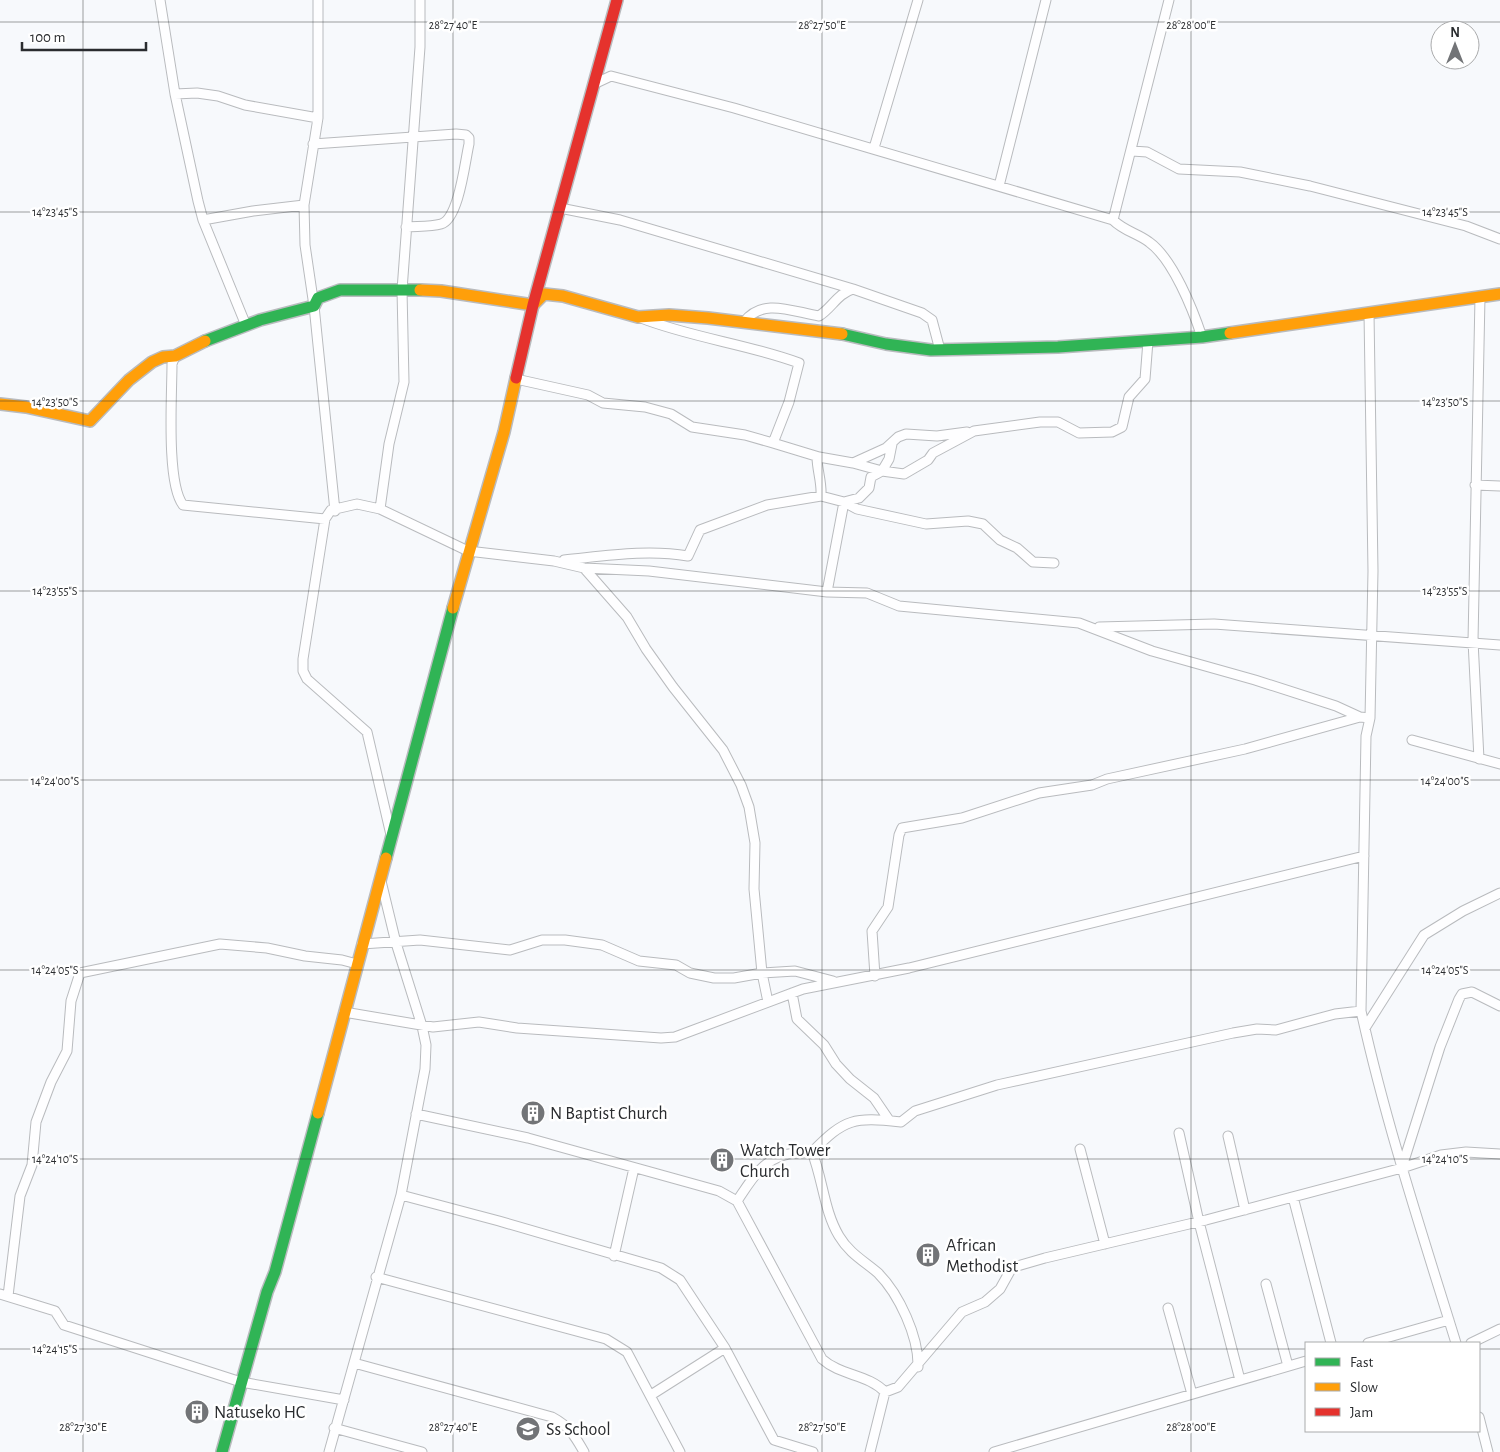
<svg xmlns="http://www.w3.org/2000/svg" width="1500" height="1452" font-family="'Alegreya Sans',sans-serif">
	<rect width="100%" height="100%" fill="#f7f9fc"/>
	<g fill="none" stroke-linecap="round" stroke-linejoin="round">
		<defs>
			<path id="street" d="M 160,0 L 175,94 L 198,201 L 203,220 L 245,323
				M 318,0 L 318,118 L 304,205 L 305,245 L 314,306 L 335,511
				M 594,84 L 611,76 L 734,108 L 1113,220 C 1124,231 1137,233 1149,242 C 1173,259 1193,310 1202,337
				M 175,94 L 197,93 L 218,96 L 245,105 L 318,118
				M 313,144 L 456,134 L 466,135 L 469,138 L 469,144 C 465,161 459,219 441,224 C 430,227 417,226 406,227
				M 874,148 L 918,0
				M 1132,151 L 1147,152 L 1179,169 L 1240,172 L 1310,186 L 1466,226 L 1500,239
				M 999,186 L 1046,0
				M 560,208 L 620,220 L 853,289
				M 203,220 L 253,211 L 304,205
				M 1113,220 L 1169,0
				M 1369,313 L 1373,571 L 1370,718 L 1366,736 L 1361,1011 C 1386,1124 1422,1233 1456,1343
				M 744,322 C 763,297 793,312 819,316 C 832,308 837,294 853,289 L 922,313 L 932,320 L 940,350
				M 175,356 L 172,364 C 172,394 166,483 183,505 L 325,519 L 331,510 L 357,504 L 380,509 L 468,551 L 554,561 L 584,568 L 649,571 L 827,592 L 867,593 L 899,606 L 1079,623 L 1152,651 L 1255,680 L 1336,706 L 1360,717 L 1370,718
				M 516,379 L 588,395 L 603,403 L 645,407 L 671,414 L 692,427 L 745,435 L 773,443 L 789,402 L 799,363 C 748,344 692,338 641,318
				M 773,443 L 819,457 L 853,463 L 886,448 L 898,437 L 906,434 L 937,436 L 967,432
				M 817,457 C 817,470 822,482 821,496
				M 853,463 L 882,471 L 889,459 L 892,444
				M 1475,485 L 1500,486
				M 380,509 L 389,444 L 404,382 L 402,290 L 420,47 L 420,0
				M 325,519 L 303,659 L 303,671 L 307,679 L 367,732 L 391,835
				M 564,560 C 605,556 647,549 688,556 L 700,530 L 767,505 L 821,496 L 844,502 L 859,498 L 869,488 L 871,477 L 882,471 L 904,474 L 928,460 L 933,453 L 974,431 L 1040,422 L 1058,422 L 1079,433 L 1112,432 L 1122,427 L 1129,397 L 1145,379 L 1148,341
				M 584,568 L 627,617 L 646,649 L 673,687 L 723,750 L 741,785 L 749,807 L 755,843 L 754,889 L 762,973 L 768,1002
				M 827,592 L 844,502 L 857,509 L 926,524 L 968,521 L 983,524 L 1000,540 L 1017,548 L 1033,562 L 1054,563
				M 1099,627 L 1214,624 L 1500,645
				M 1412,740 L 1500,764
				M 1479,759 L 1473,641 L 1480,297
				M 362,944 L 420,940 L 510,950 L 542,940 L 565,940 L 602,945 L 639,961 L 676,965 L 690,973 L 714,978 L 734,978 L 762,973 L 795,971 L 833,981
				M 875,976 L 872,931 L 888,907 L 899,835 L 902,828 L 962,818 L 1039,793 L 1092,785 L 1107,779 L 1245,749 L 1360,717
				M 792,993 L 797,1019 L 824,1045 L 836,1064 L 850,1079 L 874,1098 L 889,1120
				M 344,1012 L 433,1027 L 479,1022 L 517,1028 L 661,1038 L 675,1037 L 803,989 L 909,968 L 1364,856
				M 1365,1028 L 1424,935 L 1463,911 L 1500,893
				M 416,1114 L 528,1138 L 719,1191 L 737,1201 L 822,1359 C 841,1376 868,1374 885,1392 L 870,1452
				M 1179,1133 L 1199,1222 L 1240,1380
				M 1228,1136 L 1245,1210
				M 1080,1149 L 1105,1244
				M 812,1152 C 823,1180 824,1211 839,1236 C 849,1253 864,1261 878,1273 C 899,1294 919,1337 918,1367
				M 1402,1167 L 1440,1047 L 1459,999 L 1462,994 L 1472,992 L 1500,1006
				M 401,1195 L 499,1221 L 661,1268 L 680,1280 L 725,1348 L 774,1440 L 813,1452
				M 1293,1197 L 1331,1343
				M 737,1201 C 750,1182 761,1161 785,1155 C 794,1152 803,1154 812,1152 C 845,1118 854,1117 901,1122 L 915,1111 L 997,1085 L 1233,1033 L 1257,1029 L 1276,1030 L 1335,1014 L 1361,1011
				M 614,1256 L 634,1168
				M 376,1277 L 606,1339 L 627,1352 L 680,1452
				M 1266,1284 L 1288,1366
				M 0,1294 L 55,1311 L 64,1325 L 241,1382 L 344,1400
				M 8,1296 L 20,1196 L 32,1165 L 36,1122 L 51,1082 L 67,1051 L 71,1001 L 80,973 L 220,944 L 267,948 L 305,956 L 342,960 L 357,964
				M 1168,1308 L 1192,1394
				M 1368,1343 L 1449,1320
				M 1471,1343 L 1500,1329
				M 354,1363 L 552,1417 C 569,1426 575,1436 584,1452
				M 885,1392 L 898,1387 L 962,1312 L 985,1302 L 1000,1289 L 1010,1271 L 1014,1267 L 1045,1258 L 1206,1220 L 1402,1168 L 1441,1155 L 1466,1152 L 1500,1154
				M 651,1395 L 725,1348
				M 1479,1417 L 1488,1452
				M 334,1428 L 422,1452
				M 329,1452 L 401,1195 L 425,1069 L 426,1045 L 422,1026 L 396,943 L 381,881
				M 994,1452 L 1306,1361"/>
			<path id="fast" d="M 842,334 L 886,344 L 931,350 L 1058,347 L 1202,337 L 1230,333
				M 205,341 L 260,320 L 314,306 L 318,298 L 340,290 L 420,290
				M 386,858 L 453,608
				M 222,1452 L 267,1292 L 275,1272 L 318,1113"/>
			<path id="slow" d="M 420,290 L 441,291 L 533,305 L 544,294 L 563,296 L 638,317 L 669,315 L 708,318 L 842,334
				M 1230,333 L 1500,294
				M 0,404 L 26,407 L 90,421 L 129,380 L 152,362 L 163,357 L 175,356 L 205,341
				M 453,608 L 504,432 L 516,378
				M 318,1113 L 386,858"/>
			<path id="jam" d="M 516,378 L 533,305 L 617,0"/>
		</defs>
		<use href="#street" stroke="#b9bbbe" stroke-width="11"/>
		<use href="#fast" stroke="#b9bbbe" stroke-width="14"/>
		<use href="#slow" stroke="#b9bbbe" stroke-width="14"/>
		<use href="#jam" stroke="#b9bbbe" stroke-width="14"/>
		<use href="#street" stroke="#fefeff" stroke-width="9"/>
		<use href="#fast" stroke="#30b455" stroke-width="11"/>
		<use href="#slow" stroke="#ff9f0a" stroke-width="11"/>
		<use href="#jam" stroke="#e5322d" stroke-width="11"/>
	</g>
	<path fill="none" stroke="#2a2c2f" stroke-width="1" stroke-opacity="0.45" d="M 83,0 L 83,1452M 453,0 L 453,1452M 822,0 L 822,1452M 1191,0 L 1191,1452M 0,22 L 1500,22M 0,212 L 1500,212M 0,401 L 1500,401M 0,591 L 1500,591M 0,780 L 1500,780M 0,970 L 1500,970M 0,1159 L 1500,1159M 0,1349 L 1306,1349M 1479,1349 L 1500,1349"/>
	<defs>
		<symbol id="building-disc" viewBox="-11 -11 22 22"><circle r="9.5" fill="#727477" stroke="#fff"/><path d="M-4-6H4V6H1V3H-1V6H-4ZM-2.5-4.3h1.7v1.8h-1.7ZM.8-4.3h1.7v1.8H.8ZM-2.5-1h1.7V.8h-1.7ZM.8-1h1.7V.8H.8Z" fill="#fff"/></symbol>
		<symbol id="school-disc" viewBox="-11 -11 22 22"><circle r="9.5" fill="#727477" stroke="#fff"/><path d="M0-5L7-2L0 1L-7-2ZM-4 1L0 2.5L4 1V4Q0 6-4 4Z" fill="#fff"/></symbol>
	</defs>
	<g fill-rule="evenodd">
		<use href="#building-disc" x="519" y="1099" width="28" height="28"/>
		<use href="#building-disc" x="708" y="1146" width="28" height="28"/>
		<use href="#building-disc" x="914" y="1241" width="28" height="28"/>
		<use href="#building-disc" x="183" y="1398" width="28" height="28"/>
		<use href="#school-disc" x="514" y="1415" width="28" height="28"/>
	</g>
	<g text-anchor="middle" stroke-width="5" stroke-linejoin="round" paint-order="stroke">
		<g font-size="18" fill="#2a2c2f" stroke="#fff" text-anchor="start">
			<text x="550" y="1119">N Baptist Church</text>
			<text x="740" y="1156">Watch Tower<tspan x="740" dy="21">Church</tspan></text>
			<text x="946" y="1251">African<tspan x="946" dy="21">Methodist</tspan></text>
			<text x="214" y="1418">Natuseko HC</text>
			<text x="546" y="1435">Ss School</text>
		</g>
	</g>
	<g font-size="12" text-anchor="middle" fill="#2a2c2f" stroke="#fff" stroke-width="5" stroke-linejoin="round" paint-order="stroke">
		<text x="453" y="29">28°27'40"E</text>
		<text x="822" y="29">28°27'50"E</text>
		<text x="1191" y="29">28°28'00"E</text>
		<text x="55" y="216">14°23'45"S</text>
		<text x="1445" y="216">14°23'45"S</text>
		<text x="55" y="406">14°23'50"S</text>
		<text x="1445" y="406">14°23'50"S</text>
		<text x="55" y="595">14°23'55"S</text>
		<text x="1445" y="595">14°23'55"S</text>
		<text x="55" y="785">14°24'00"S</text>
		<text x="1445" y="785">14°24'00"S</text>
		<text x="55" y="974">14°24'05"S</text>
		<text x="1445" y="974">14°24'05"S</text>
		<text x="55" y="1163">14°24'10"S</text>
		<text x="1445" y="1163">14°24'10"S</text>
		<text x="55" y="1353">14°24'15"S</text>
		<text x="83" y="1431">28°27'30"E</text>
		<text x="453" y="1431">28°27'40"E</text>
		<text x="822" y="1431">28°27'50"E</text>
		<text x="1191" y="1431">28°28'00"E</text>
	</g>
	<rect x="1305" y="1342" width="175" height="90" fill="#ffffff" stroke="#aaabac"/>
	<rect x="1315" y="1358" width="25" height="8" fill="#30b455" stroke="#aaabac"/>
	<text x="1350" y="1367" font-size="15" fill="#2a2c2f">Fast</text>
	<rect x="1315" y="1383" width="25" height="8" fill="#ff9f0a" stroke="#aaabac"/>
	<text x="1350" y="1392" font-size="15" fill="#2a2c2f">Slow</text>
	<rect x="1315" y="1408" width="25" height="8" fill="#e5322d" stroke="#aaabac"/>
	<text x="1350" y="1417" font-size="15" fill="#2a2c2f">Jam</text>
	<g transform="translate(1455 45)"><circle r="24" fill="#ffffff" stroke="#aaabac"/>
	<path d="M0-4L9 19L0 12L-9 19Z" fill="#727477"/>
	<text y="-8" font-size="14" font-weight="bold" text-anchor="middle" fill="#2a2c2f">N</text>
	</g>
	<path d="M22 42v8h124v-8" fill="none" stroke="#2a2c2f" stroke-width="2.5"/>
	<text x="30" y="42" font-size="15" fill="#2a2c2f" stroke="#ffffff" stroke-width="4" paint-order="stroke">100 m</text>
</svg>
